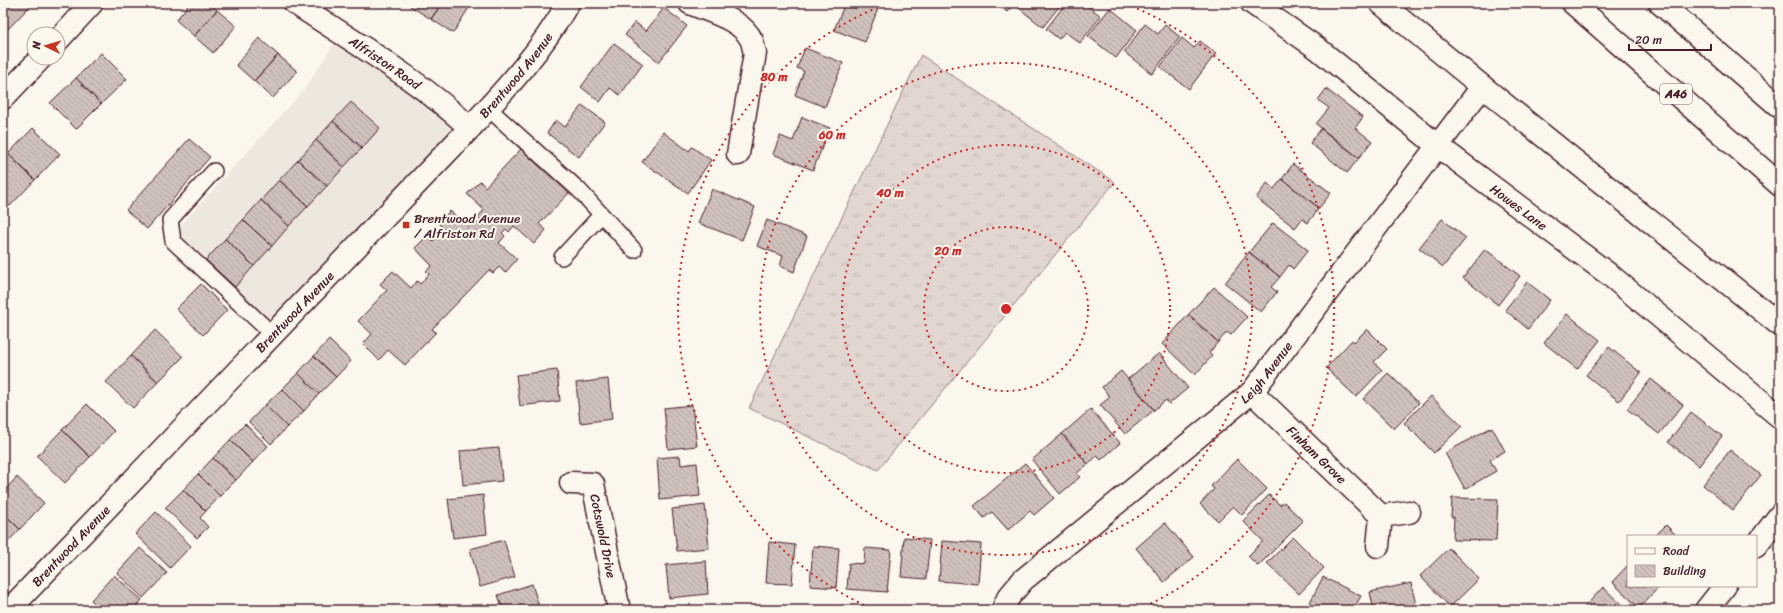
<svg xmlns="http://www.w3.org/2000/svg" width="1783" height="613" font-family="Sriracha,sans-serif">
	<defs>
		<pattern id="grass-tufts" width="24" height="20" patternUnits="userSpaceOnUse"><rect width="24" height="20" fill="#e2d7d0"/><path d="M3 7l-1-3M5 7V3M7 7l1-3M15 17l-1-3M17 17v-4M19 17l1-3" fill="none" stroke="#c3b8b3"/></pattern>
		<pattern id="building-back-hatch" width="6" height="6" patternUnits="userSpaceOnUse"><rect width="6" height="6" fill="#cfc2bc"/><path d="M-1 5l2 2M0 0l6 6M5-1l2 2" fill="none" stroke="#b3a6a2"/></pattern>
	</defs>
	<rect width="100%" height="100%" fill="#fbf7ec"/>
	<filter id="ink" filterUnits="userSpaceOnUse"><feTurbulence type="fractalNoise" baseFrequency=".025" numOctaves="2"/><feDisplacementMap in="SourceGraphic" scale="8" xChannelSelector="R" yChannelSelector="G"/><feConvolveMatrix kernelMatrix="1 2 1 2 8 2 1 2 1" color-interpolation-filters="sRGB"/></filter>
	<g filter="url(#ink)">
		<path fill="#eee7de" d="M 337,39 L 459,128 L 274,324 L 181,236 L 180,226 L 304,90 Z"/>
		<path fill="url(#grass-tufts)" stroke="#967b7e" d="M 921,55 L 1115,182 L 878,470 L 749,408 Z"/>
		<path fill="url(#building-back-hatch)" stroke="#4a1f2b" d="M 3,3 L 28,3 L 31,5 L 6,31 L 3,28 Z
			M 190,3 L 209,3 L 217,10 L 194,36 L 176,20 Z
			M 412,3 L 442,3 L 431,19 L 410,6 Z
			M 442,3 L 472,3 L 453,33 L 431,19 Z
			M 845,3 L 872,3 L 879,6 L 865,42 L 834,30 Z
			M 996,3 L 1014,3 L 1007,12 Z
			M 1018,3 L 1062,3 L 1043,27 L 1016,6 Z
			M 1066,3 L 1084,3 L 1101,16 L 1080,43 L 1065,32 L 1059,39 L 1046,29 Z
			M 664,8 L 687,26 L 659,62 L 625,35 L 635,22 L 646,31 Z
			M 1110,8 L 1137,30 L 1116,58 L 1088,36 Z
			M 217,10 L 236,26 L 213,53 L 194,36 Z
			M 1145,24 L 1158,34 L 1165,25 L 1180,37 L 1152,74 L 1124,52 Z
			M 259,38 L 278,55 L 254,81 L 236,65 Z
			M 1182,38 L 1194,48 L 1200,41 L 1216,53 L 1189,89 L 1160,67 Z
			M 614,43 L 643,64 L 620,95 L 610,88 L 600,102 L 581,87 Z
			M 805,48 L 843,63 L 825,107 L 795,95 L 804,71 L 797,68 Z
			M 101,53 L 127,79 L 101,104 L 76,78 Z
			M 278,55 L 297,71 L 273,98 L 254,81 Z
			M 76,78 L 101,104 L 76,129 L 50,103 Z
			M 1326,89 L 1363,117 L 1355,128 L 1372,141 L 1359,158 L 1316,124 L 1329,108 L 1318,100 Z
			M 351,102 L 380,128 L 362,148 L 333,121 Z
			M 582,105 L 605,122 L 579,157 L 547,133 L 556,120 L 565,127 Z
			M 802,117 L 830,128 L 813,170 L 773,154 L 780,136 L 793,141 Z
			M 333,121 L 362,148 L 344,167 L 316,140 Z
			M 33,128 L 60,154 L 35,180 L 8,154 Z
			M 1321,129 L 1359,158 L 1347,173 L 1310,143 Z
			M 663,132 L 689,151 L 692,147 L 711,160 L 688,193 L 642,162 Z
			M 189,139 L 210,157 L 147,229 L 126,210 Z
			M 316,140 L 344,167 L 327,186 L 298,160 Z
			M 521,149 L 569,193 L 539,224 L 546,230 L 534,244 L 514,226 L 509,232 L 506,229 L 502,233 L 505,236 L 499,243 L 517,259 L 505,273 L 499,267 L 493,273 L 489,270 L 432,329 L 436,332 L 405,365 L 388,350 L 379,360 L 363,344 L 372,334 L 358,321 L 387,290 L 380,284 L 393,271 L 411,288 L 417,281 L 420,284 L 429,274 L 426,271 L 432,266 L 415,248 L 428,235 L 433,241 L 444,229 L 438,223 L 450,211 L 468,227 L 475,221 L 478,224 L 482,221 L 478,217 L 484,210 L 467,194 L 480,181 L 485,187 Z
			M 8,154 L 35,180 L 10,206 L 3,199 L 3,159 Z
			M 298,160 L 327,186 L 308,206 L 279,180 Z
			M 1293,164 L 1331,193 L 1319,208 L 1282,179 Z
			M 1282,179 L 1319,208 L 1308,223 L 1302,219 L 1295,228 L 1256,198 L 1267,183 L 1274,189 Z
			M 279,180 L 308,206 L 289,226 L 261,200 Z
			M 712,189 L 755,207 L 742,240 L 698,223 Z
			M 261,200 L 289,226 L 272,246 L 243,220 Z
			M 1442,219 L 1466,238 L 1443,267 L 1419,248 Z
			M 243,220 L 272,246 L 254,266 L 225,239 Z
			M 767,220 L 807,236 L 794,272 L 780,266 L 783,256 L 757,246 Z
			M 1273,223 L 1308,250 L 1293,269 L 1289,265 L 1280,277 L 1249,252 Z
			M 225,239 L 254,266 L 235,287 L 206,260 Z
			M 1485,249 L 1520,276 L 1498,305 L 1463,278 Z
			M 1249,252 L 1280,277 L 1271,287 L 1277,292 L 1261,312 L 1225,283 Z
			M 1527,282 L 1550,300 L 1528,329 L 1505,310 Z
			M 201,284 L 227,310 L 203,335 L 176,309 Z
			M 1214,287 L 1247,317 L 1231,335 L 1227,332 L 1218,342 L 1188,315 Z
			M 1567,314 L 1600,340 L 1577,369 L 1544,343 Z
			M 1188,315 L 1218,342 L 1209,353 L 1212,356 L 1195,375 L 1162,344 Z
			M 1367,329 L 1387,349 L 1374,362 L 1382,370 L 1356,397 L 1326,368 L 1352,340 L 1354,342 Z
			M 155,330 L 183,357 L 158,382 L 131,356 Z
			M 329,340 L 351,361 L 336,377 L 314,356 Z
			M 1609,347 L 1641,373 L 1619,401 L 1586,375 Z
			M 1159,353 L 1188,388 L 1169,404 L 1166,400 L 1154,410 L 1128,379 Z
			M 131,356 L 158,382 L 133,408 L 106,382 Z
			M 314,356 L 336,377 L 319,394 L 298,373 Z
			M 557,370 L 560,401 L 520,406 L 516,375 Z
			M 1121,371 L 1154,410 L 1125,434 L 1100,405 L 1110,397 L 1102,387 Z
			M 298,373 L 319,394 L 304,411 L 282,389 Z
			M 1388,373 L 1419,403 L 1394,429 L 1363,399 Z
			M 608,379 L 612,419 L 580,423 L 576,383 Z
			M 1651,379 L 1683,405 L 1659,434 L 1627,409 Z
			M 282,389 L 304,411 L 287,427 L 265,405 Z
			M 1431,396 L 1462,426 L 1434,453 L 1404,423 Z
			M 87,404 L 114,431 L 90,457 L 62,430 Z
			M 265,405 L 287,427 L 271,444 L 249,422 Z
			M 692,405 L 697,446 L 668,449 L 664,408 Z
			M 1091,409 L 1120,443 L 1101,460 L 1097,456 L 1088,464 L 1062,434 Z
			M 1691,412 L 1722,436 L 1699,466 L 1668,442 Z
			M 245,424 L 268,446 L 253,462 L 230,440 Z
			M 1492,427 L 1505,451 L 1490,460 L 1496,471 L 1465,489 L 1445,453 Z
			M 62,430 L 90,457 L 65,483 L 37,456 Z
			M 1062,434 L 1088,464 L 1077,473 L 1080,477 L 1060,494 L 1032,460 Z
			M 230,440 L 253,462 L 236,480 L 213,458 Z
			M 499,448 L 502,481 L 463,485 L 460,451 Z
			M 1730,450 L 1761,475 L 1733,510 L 1703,485 Z
			M 680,456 L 681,465 L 697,463 L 700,496 L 660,500 L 657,458 Z
			M 213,458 L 236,480 L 220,496 L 198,474 Z
			M 1237,459 L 1267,489 L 1242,515 L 1233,506 L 1218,521 L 1200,504 L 1214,489 L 1211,486 Z
			M 1025,463 L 1054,498 L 1034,515 L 1030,511 L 1008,530 L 992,512 L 984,518 L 974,506 Z
			M 198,474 L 220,496 L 206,511 L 183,490 Z
			M 17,477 L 44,503 L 20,529 L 3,513 L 3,492 Z
			M 183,490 L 206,511 L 200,518 L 208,527 L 197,538 L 165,508 Z
			M 483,495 L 487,534 L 453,538 L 448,499 Z
			M 1269,495 L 1280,505 L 1284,502 L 1303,521 L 1258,566 L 1248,556 L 1263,541 L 1243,521 Z
			M 1452,498 L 1498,499 L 1496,541 L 1453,540 L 1454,517 L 1451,517 Z
			M 705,505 L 709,548 L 677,551 L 672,509 Z
			M 156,512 L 191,546 L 170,568 L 135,534 Z
			M 3,513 L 20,529 L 3,547 Z
			M 1165,523 L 1194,557 L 1164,582 L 1136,548 Z
			M 1666,525 L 1677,536 L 1655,536 Z
			M 904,537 L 930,540 L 926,579 L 901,577 Z
			M 1293,537 L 1324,568 L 1299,594 L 1267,563 Z
			M 504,540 L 515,577 L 480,587 L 470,549 Z
			M 942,541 L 981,544 L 978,584 L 939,581 Z
			M 769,542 L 795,545 L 792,584 L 766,583 Z
			M 813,546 L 839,548 L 836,588 L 810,586 Z
			M 140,548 L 167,573 L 143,598 L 117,573 Z
			M 865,548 L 891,550 L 887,592 L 847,589 L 849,563 L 864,564 Z
			M 1449,548 L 1479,579 L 1450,607 L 1420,576 Z
			M 706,561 L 708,594 L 669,598 L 666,565 Z
			M 1628,565 L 1628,586 L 1660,586 L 1639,608 L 1612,582 Z
			M 114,575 L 142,600 L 133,610 L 102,610 L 91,600 Z
			M 1323,577 L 1361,596 L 1353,610 L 1306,610 Z
			M 1411,583 L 1417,610 L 1374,610 L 1370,592 Z
			M 532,584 L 540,610 L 503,610 L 498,595 Z
			M 1603,587 L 1627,610 L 1582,610 Z
			M 440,604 L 442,610 L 420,610 Z"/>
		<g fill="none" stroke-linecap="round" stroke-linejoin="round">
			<defs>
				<path id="service" d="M 488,108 L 579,190 L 634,250
					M 214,171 L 170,220 L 173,241 L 273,335
					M 562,257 L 601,215"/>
				<g id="minor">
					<path id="s1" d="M 295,3 C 355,43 418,79 470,128"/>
					<path d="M 690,3 C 710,12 742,19 752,41 C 753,45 754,50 755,53 L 738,154"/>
					<path id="s2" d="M 1252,3 L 1317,48 L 1438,146 L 1611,276 L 1780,417"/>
					<path d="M 58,40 L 92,3"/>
					<path d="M 3,98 L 41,58"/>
					<path id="s3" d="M 1252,392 L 1381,516"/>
					<path id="s4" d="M 571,483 L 593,484 L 619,610"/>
					<path d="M 1378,546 L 1381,516 L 1409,512"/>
					<path d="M 1756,546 L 1780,515"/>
					<path id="s5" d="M 9,610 L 470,128 C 506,89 542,50 568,3"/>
					<path id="s6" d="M 1003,610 L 1008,598 L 1023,580 L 1252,392 L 1482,87"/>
					<path d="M 1706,610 L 1725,586"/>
				</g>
				<path id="secondary" d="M 1381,3 C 1512,113 1647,218 1780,325"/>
				<path id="trunk" d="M 1573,3 L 1780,185
					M 1660,3 L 1780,107"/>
			</defs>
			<use href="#service" stroke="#4a1f2b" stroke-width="18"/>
			<use href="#minor" stroke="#4a1f2b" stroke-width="25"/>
			<use href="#secondary" stroke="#4a1f2b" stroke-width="25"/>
			<use href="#trunk" stroke="#4a1f2b" stroke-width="25"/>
			<use href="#service" stroke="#fbf7ec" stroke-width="15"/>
			<use href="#minor" stroke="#fbf7ec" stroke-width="22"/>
			<use href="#secondary" stroke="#fbf7ec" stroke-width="22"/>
			<use href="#trunk" stroke="#fbf7ec" stroke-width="22"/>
		</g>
	</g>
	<g fill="none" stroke="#d62828" stroke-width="2" stroke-dasharray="2 4">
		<circle cx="1006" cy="309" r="82"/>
		<circle cx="1006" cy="309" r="164"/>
		<circle cx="1006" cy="309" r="246"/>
		<path d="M875 610A328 328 0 0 1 886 4M1126 4A328 328 0 0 1 1137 610"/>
	</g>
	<rect fill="#c8321e" stroke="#fbf7ec" stroke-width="1.5" x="402" y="221" width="8" height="8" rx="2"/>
	<g text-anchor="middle" stroke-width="4" stroke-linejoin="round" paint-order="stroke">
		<rect fill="#fbf7ec" stroke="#7f6065" stroke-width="1" x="1660" y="84" width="32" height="20" rx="3"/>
		<g font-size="12" font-weight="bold" fill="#4a1f2b">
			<text x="1676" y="98">A46</text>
		</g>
		<g font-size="13" fill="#4a1f2b" stroke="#fbf7ec">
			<text dy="5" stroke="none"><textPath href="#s1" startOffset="108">Alfriston Road</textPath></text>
			<text dy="5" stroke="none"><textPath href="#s5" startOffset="737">Brentwood Avenue</textPath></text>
			<text dy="5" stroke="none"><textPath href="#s2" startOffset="336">Howes Lane</textPath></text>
			<text dy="5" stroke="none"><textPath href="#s5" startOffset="413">Brentwood Avenue</textPath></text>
			<text dy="5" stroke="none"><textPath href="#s6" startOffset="357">Leigh Avenue</textPath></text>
			<text dy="5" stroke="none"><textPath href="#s3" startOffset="90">Finham Grove</textPath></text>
			<text dy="5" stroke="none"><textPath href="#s4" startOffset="75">Cotswold Drive</textPath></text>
			<text dy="5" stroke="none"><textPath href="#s5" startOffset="89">Brentwood Avenue</textPath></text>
		</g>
		<g font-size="13" fill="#4a1f2b" stroke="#fbf7ec" text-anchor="start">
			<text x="414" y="223">Brentwood Avenue<tspan x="414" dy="15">/ Alfriston Rd</tspan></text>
		</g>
	</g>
	<circle cx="1006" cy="309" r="6" fill="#d62828" stroke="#fbf7ec" stroke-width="2"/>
	<g font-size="12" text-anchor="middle" font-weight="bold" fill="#d62828" stroke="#fbf7ec" stroke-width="4" stroke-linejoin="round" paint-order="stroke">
		<text x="774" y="81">80 m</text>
		<text x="832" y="139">60 m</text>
		<text x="890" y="197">40 m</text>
		<text x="948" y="255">20 m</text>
	</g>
	<rect width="1783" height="613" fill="none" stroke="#fbf7ec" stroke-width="16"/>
	<rect x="8" y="8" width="1767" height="597" fill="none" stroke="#4a1f2b" stroke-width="1.5" filter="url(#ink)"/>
	<rect x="1627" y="535" width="130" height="52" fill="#fbf7ec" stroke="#b4a19f"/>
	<rect x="1635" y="548" width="20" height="6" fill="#fbf7ec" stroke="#b4a19f"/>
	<text x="1663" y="555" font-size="12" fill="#4a1f2b">Road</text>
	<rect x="1635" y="565" width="20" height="12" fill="url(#building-back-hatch)" stroke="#b4a19f"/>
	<text x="1663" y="575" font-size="12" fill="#4a1f2b">Building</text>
	<g transform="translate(46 46) rotate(275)"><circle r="19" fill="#fbf7ec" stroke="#b4a19f"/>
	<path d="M0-3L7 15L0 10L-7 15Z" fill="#c8321e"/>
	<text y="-6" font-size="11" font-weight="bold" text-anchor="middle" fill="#4a1f2b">N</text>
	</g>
	<path d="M1629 44v6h82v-6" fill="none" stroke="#4a1f2b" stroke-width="2"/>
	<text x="1635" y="44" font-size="12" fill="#4a1f2b" stroke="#fbf7ec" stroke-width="3" paint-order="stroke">20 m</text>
</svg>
